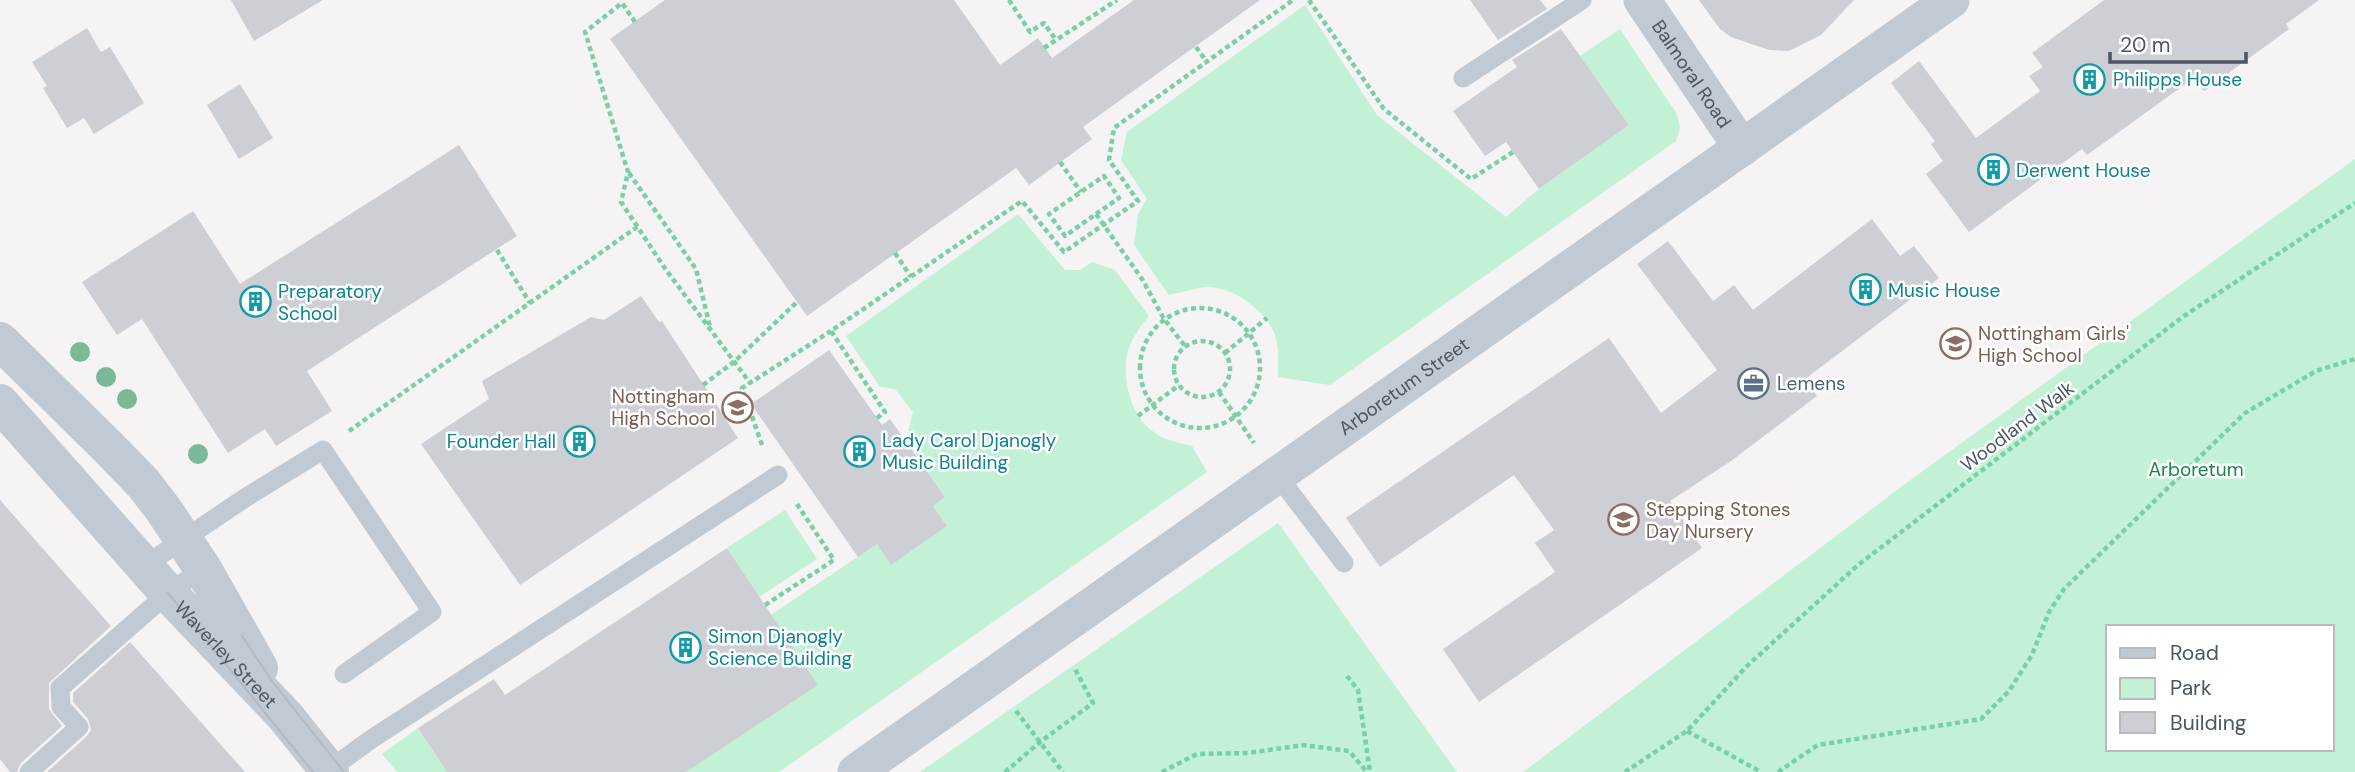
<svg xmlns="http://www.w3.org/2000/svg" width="2355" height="772" font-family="'DM Sans',sans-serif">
	<rect width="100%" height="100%" fill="#f5f3f3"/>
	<path fill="#c3f1d5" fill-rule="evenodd" d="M 1305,5 L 1377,115 L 1506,217 L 1539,189 L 1629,125 L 1580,56 L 1620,29 L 1677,114 L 1680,128 L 1676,141 L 1330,385 L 1278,377 C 1278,361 1280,343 1272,328 C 1260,307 1231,286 1206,287 C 1194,288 1180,293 1169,295 L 1134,245 L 1138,214 L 1147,199 L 1121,160 L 1127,132 Z
		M 2355,159 L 2355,772 L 1523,772 L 1909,481 ZM 2108,627 L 2332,627 L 2332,749 L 2108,749 Z
		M 1018,214 L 1065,270 L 1080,270 L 1092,262 L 1115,270 L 1149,316 C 1140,326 1130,341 1127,354 C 1122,379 1131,415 1151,430 C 1163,440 1179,443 1192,446 L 1207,472 L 779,772 L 686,772 L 771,615 L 877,544 L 892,564 L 947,526 L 933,506 L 945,497 L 906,441 L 913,412 L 895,389 L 880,387 L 846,336 Z
		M 785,510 L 817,559 L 759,597 L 727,548 Z
		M 1278,523 L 1457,772 L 920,772 Z
		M 418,728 L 447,772 L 397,772 L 382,754 Z"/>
	<path fill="#cdcfd5" d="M 231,0 L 323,0 L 254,41 Z
		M 665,0 L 954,0 L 1000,65 L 1038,38 L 1052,58 L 1134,0 L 1260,0 L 1083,127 L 1092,139 L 1029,185 L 1016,168 L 807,316 L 610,39 Z
		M 1470,0 L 1540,0 L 1547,9 L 1498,40 Z
		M 1699,0 L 1854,0 L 1821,35 L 1789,51 L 1769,50 L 1731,37 L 1720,29 Z
		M 2104,0 L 2319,0 L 2286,24 L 2289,29 L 2204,91 L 2194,78 L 2087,155 L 2082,149 L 1969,232 L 1926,174 L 1943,161 L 1931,144 L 1935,141 L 1891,83 L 1919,61 L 1976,138 L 2040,91 L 2029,76 L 2043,67 L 2032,53 Z
		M 87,28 L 101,52 L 110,47 L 144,103 L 94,134 L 84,118 L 67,128 L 43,88 L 47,86 L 32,62 Z
		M 1561,29 L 1629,125 L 1539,189 L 1506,142 L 1485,156 L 1453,111 L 1517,67 L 1512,60 Z
		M 240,84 L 273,138 L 239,159 L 207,105 Z
		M 459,145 L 517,236 L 307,371 L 332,411 L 276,446 L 265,429 L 228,453 L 142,319 L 117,335 L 82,282 L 193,211 L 240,284 Z
		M 1872,219 L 1900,256 L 1914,246 L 1939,278 L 1805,379 L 1817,396 L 1731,461 L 1670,501 L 1702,548 L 1479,702 L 1443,649 L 1555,572 L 1535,543 L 1554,530 L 1514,475 L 1380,567 L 1346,518 L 1609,338 L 1661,413 L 1717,370 L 1637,264 L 1668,241 L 1713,301 L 1734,285 L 1753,310 Z
		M 641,296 L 659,322 L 662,321 L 738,438 L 520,585 L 421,444 L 489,399 L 482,381 L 591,317 L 604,320 Z
		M 829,350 L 882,425 L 890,419 L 945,497 L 933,506 L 947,526 L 891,565 L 877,544 L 858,557 L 751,404 Z
		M 0,500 L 111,626 L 49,683 L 49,709 L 62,726 L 21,763 L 17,772 L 10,772 L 0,759 Z
		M 727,548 L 818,685 L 686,772 L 447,772 L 418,728 L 494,679 L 505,695 Z
		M 130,642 L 245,772 L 47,772 L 87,736 L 91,730 L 88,719 L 73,702 L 73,693 Z"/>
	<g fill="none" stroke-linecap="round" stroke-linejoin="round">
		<path stroke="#7ad0a6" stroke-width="4.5" stroke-dasharray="5 3.5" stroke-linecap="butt" d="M 1009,0 L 1030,32 L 1044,23 L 1056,40
			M 1309,0 L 1384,109 L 1471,179 L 1513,152
			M 635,22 L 622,3 L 585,32 L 628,172 L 621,202 L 664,267 L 750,383
			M 1196,47 L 1207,62
			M 1044,48 L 1117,0
			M 1060,162 L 1081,192
			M 629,173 L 696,269 L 710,327
			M 1096,214 L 1119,198 L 1104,176 L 1049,214 L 1065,236 L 1096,214 L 1142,279 L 1164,319 L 1185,346
			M 497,250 L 530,303
			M 895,253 L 911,277
			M1140 368a60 60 0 1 1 120 0a60 60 0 1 1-120 0Z
			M1174 369a28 28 0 1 1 56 0a28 28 0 1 1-56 0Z
			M 1225,353 L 1267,318
			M 703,385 L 735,361 L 797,302
			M 1219,392 L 1254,443
			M 1138,416 L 1179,385
			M 877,418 L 885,412 L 831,331 L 1022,201 L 1064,252 L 1138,201 L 1109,160 L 1114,128 L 1293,0
			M 349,431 L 637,227
			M 762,445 L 742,388 L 831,331
			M 765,605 L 834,560 L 795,501
			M 1347,676 L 1358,690 L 1370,772
			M 1016,711 L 1063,772
			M 1687,731 L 1761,772
			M 1005,772 L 1040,742 L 1093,703 L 1075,669
			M 1162,772 L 1197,754 L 1248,753 L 1303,745 L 1349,751 L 1367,772
			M 1625,772 L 1687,731 L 1746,667 L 1858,565 L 2184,316 L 2355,203
			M 1778,772 L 1818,745 L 1981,719 L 2009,691 L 2032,655 L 2049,612 L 2064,589 L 2245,413 L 2316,371 L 2355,359"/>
		<path stroke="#c1cad2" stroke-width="19" d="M 1463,78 L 1582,0
			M 1277,475 L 1344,563
			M 144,566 L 245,498 L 323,450 L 432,612 L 344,674
			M 329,770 L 370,740 L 778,475
			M 29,772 L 79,727 L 61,707 L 60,688 L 168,593 L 203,569"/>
		<g stroke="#c1cad2" stroke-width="37">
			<path id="s1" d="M 1642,0 L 1742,148"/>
			<path id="s2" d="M 856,772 L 1951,0"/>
		</g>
		<g stroke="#c1cad2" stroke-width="38">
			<path d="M 0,341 L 108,447 L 143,483 L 163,509 L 203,569 L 259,668"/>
			<path id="s3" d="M 0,403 L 168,593 L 285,716 L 330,772"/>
		</g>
		<path stroke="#b5b8bd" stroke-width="2" d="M 168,593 L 313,772
			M 242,636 L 272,681 L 344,772"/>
	</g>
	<g fill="#7bb799">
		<circle cx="80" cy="352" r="10"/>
		<circle cx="106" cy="377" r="10"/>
		<circle cx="127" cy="399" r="10"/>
		<circle cx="198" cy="454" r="10"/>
	</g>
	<defs>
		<symbol id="building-ring" viewBox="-11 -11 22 22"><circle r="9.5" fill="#fff" stroke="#0f9aa8" stroke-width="1.5"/><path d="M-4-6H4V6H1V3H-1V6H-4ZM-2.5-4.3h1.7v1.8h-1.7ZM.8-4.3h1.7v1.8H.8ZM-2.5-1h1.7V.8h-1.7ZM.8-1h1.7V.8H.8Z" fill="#0f9aa8"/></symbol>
		<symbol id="school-ring" viewBox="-11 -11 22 22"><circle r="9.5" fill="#fff" stroke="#8d6e63" stroke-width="1.5"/><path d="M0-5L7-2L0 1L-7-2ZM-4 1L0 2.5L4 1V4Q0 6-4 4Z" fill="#8d6e63"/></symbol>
		<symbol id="office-ring" viewBox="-11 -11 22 22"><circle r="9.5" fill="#fff" stroke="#5c6f8a" stroke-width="1.5"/><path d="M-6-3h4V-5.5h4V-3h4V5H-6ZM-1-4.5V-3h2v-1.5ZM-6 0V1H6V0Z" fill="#5c6f8a"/></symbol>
	</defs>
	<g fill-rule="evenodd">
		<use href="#building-ring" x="2072" y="62" width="35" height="35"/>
		<use href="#building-ring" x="1976" y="152" width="35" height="35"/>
		<use href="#building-ring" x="1848" y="272" width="35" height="35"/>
		<use href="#building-ring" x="238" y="284" width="35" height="35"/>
		<use href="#school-ring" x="1938" y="326" width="35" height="35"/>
		<use href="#office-ring" x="1736" y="366" width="35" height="35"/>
		<use href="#school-ring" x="720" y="390" width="35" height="35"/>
		<use href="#building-ring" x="562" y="424" width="35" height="35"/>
		<use href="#building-ring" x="842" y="434" width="35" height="35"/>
		<use href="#school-ring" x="1606" y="502" width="35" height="35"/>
		<use href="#building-ring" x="668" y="630" width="35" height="35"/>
	</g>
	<g text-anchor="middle" stroke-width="5" stroke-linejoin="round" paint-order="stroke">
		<g font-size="19" fill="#4a5661" stroke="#fff">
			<text dy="7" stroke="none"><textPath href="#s1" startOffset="89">Balmoral Road</textPath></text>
			<text dy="7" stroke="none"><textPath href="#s2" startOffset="670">Arboretum Street</textPath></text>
			<text transform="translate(2017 426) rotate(-37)" y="7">Woodland Walk</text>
			<text dy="7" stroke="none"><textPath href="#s3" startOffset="338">Waverley Street</textPath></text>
		</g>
		<g font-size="19" fill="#0d838f" stroke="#fff" text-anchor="start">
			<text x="2113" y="86">Philipps House</text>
			<text x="2016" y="177">Derwent House</text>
			<text x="1888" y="297">Music House</text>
			<text x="278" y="298">Preparatory<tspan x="278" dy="22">School</tspan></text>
			<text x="882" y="447">Lady Carol Djanogly<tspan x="882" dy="22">Music Building</tspan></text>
			<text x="556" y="448" text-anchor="end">Founder Hall</text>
			<text x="708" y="643">Simon Djanogly<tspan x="708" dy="22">Science Building</tspan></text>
		</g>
		<g font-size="19" fill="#785e54" stroke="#fff" text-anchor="start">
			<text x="1978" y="340">Nottingham Girls'<tspan x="1978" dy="22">High School</tspan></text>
			<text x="715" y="403" text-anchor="end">Nottingham<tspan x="715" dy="22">High School</tspan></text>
			<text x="1646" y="516">Stepping Stones<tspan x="1646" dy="22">Day Nursery</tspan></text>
		</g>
		<g font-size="19" fill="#4e5e75" stroke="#fff" text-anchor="start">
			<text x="1777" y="390">Lemens</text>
		</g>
		<g font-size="19" fill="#17864f" stroke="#fff">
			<text x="2196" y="476">Arboretum</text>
		</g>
	</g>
	<rect x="2106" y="625" width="228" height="126" fill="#ffffff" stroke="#b7bbc0" stroke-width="2"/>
	<rect x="2120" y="648" width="35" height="10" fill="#c1cad2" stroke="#b7bbc0" stroke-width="2"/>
	<text x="2170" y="660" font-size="21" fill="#4a5661">Road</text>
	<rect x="2120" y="678" width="35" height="21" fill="#c3f1d5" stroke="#b7bbc0" stroke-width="2"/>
	<text x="2170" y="695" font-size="21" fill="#4a5661">Park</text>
	<rect x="2120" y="712" width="35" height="21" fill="#cdcfd5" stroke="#b7bbc0" stroke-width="2"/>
	<text x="2170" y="730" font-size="21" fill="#4a5661">Building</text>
	<path d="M2110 52v10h136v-10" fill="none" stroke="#4a5661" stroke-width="3.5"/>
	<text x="2120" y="52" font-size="21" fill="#4a5661" stroke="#ffffff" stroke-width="5" paint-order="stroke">20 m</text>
</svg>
